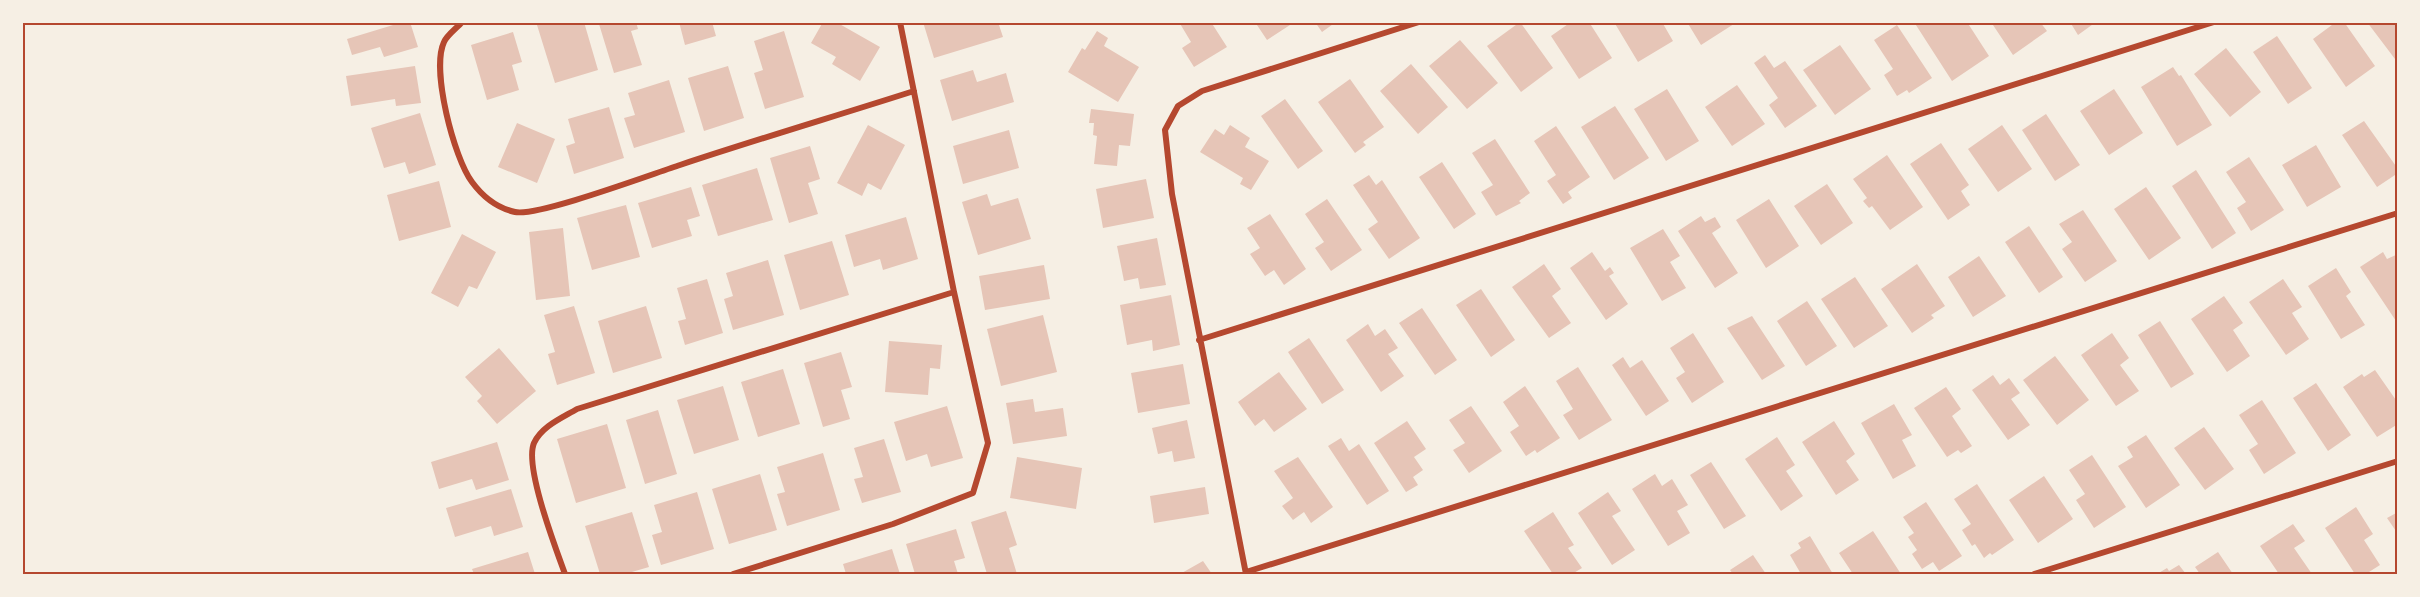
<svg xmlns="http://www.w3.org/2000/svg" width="2420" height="597" font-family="'Asap Condensed',sans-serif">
	<rect width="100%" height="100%" fill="#f6efe4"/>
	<path fill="#e6c5b7" d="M 403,22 L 410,22 L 418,47 L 384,57 L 380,47 L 352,55 L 347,39 Z
		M 546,22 L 584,22 L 598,70 L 555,83 L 537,25 Z
		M 605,22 L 636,22 L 638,29 L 631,31 L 642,65 L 614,73 L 599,24 Z
		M 679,22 L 712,22 L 716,36 L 685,45 Z
		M 823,22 L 836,22 L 880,47 L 860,81 L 832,64 L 836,57 L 811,43 Z
		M 923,22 L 998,22 L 1003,37 L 934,58 Z
		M 1179,22 L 1211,22 L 1227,47 L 1194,67 L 1182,48 L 1191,42 Z
		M 1255,22 L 1289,22 L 1290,25 L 1267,40 Z
		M 1315,22 L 1336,22 L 1322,32 Z
		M 1520,22 L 1553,68 L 1521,92 L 1487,46 Z
		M 1571,22 L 1589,22 L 1612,58 L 1579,79 L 1551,36 Z
		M 1614,22 L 1662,22 L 1673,41 L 1638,62 Z
		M 1687,22 L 1737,22 L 1701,45 Z
		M 1914,22 L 1967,22 L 1989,56 L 1952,81 Z
		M 1991,22 L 2040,22 L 2047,31 L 2013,55 Z
		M 2070,22 L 2096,22 L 2078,35 Z
		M 2336,22 L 2344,22 L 2375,66 L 2346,87 L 2313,39 Z
		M 2367,22 L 2398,22 L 2398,63 Z
		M 1897,25 L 1932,78 L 1909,93 L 1907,90 L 1897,96 L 1884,75 L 1893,69 L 1874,40 Z
		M 784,31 L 804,97 L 765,109 L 754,73 L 763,70 L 754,41 Z
		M 1097,31 L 1108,38 L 1104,46 L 1139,67 L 1118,102 L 1068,72 L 1082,48 L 1085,50 Z
		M 513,32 L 522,62 L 512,65 L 519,90 L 487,100 L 471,45 Z
		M 2277,36 L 2312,88 L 2288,104 L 2253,52 Z
		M 1460,40 L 1498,83 L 1467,109 L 1429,66 Z
		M 1840,45 L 1871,89 L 1835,115 L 1803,70 Z
		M 2226,48 L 2261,92 L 2230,117 L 2194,74 Z
		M 1765,55 L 1774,68 L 1785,61 L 1817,106 L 1785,128 L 1769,105 L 1778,98 L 1754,63 Z
		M 1411,64 L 1448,107 L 1418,134 L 1380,91 Z
		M 415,66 L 421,103 L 396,106 L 395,99 L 351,106 L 346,76 Z
		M 728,66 L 744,118 L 704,131 L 688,78 Z
		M 2173,67 L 2179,76 L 2181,75 L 2212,125 L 2177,146 L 2141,87 Z
		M 973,70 L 977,82 L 1006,73 L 1014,102 L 952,121 L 940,80 Z
		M 1350,79 L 1384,127 L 1363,142 L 1366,145 L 1355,153 L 1318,102 Z
		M 669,80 L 685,132 L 634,148 L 624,118 L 635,115 L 628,93 Z
		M 1737,85 L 1765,124 L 1732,146 L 1705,107 Z
		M 1667,89 L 1699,141 L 1666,161 L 1634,109 Z
		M 2114,89 L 2143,133 L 2109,155 L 2080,111 Z
		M 1285,99 L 1323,151 L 1298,169 L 1261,116 Z
		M 1615,106 L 1649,158 L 1614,180 L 1581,127 Z
		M 609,107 L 624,158 L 574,174 L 566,146 L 575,143 L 568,119 Z
		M 1091,109 L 1134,114 L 1130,146 L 1119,145 L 1117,166 L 1094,164 L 1097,136 L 1093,135 L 1094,123 L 1089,123 Z
		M 420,113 L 436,165 L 409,174 L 405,162 L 384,168 L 371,128 Z
		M 2046,114 L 2080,165 L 2055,181 L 2022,130 Z
		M 2364,121 L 2398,169 L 2398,173 L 2377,187 L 2342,135 Z
		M 517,123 L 555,139 L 537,183 L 498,167 Z
		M 868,125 L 905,145 L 881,190 L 868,183 L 862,196 L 837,183 Z
		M 1230,125 L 1250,138 L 1245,147 L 1269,161 L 1251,190 L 1240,184 L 1243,178 L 1200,152 L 1215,129 L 1224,135 Z
		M 2002,125 L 2032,169 L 1998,192 L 1968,149 Z
		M 1556,126 L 1590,177 L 1568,192 L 1572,198 L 1563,204 L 1547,181 L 1556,175 L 1534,141 Z
		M 1009,130 L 1019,168 L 963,184 L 953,146 Z
		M 1495,139 L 1530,193 L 1519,201 L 1521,203 L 1496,216 L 1481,192 L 1493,185 L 1472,153 Z
		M 1941,143 L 1969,185 L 1961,191 L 1970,205 L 1948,220 L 1910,164 Z
		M 2316,145 L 2341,187 L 2307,207 L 2282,165 Z
		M 810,146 L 820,179 L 808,183 L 818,214 L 789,223 L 770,158 Z
		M 1887,155 L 1923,207 L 1890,230 L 1872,206 L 1869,208 L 1863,201 L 1867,198 L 1853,179 Z
		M 2249,157 L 2284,210 L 2251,231 L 2237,208 L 2246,202 L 2226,172 Z
		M 1442,162 L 1476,214 L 1454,229 L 1419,177 Z
		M 757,168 L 773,220 L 718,236 L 702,185 Z
		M 2196,170 L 2236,233 L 2212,249 L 2172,186 Z
		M 1369,175 L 1376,185 L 1382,180 L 1420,238 L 1389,259 L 1368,229 L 1378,222 L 1353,185 Z
		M 1146,179 L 1154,218 L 1103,228 L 1096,189 Z
		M 439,181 L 451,227 L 399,241 L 387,195 Z
		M 1827,184 L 1853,223 L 1821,245 L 1794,206 Z
		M 691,187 L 700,216 L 687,220 L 692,236 L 652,248 L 638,203 Z
		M 2146,187 L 2181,238 L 2149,260 L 2114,209 Z
		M 987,194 L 991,206 L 1018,198 L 1031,239 L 978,255 L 962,202 Z
		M 1327,199 L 1362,250 L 1331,271 L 1315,248 L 1324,242 L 1305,214 Z
		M 1769,199 L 1799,246 L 1766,268 L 1736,220 Z
		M 626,205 L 640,257 L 592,270 L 577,218 Z
		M 2083,210 L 2117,261 L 2085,282 L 2062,249 L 2072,242 L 2059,224 Z
		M 1270,214 L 1306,269 L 1284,285 L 1274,270 L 1265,276 L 1250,254 L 1260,248 L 1247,228 Z
		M 1701,216 L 1705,222 L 1715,217 L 1721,227 L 1712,233 L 1738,273 L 1715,288 L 1678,231 Z
		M 906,217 L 918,259 L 883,270 L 880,259 L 854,267 L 845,235 Z
		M 2029,226 L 2063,277 L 2039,293 L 2005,242 Z
		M 563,228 L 570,296 L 536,300 L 529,232 Z
		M 1663,229 L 1680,256 L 1670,262 L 1686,288 L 1662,301 L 1630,248 Z
		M 462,234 L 496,252 L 477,289 L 469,286 L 458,307 L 431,293 Z
		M 1157,238 L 1166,285 L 1140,289 L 1138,278 L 1124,281 L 1117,246 Z
		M 832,241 L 849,295 L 800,310 L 784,255 Z
		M 1592,252 L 1605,271 L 1610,267 L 1614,273 L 1609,276 L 1628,304 L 1606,320 L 1570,268 Z
		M 2383,252 L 2387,259 L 2398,254 L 2398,324 L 2360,267 Z
		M 1979,256 L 2006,296 L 1973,317 L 1948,277 Z
		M 768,260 L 784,315 L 733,330 L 724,299 L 733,296 L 726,273 Z
		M 1544,264 L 1561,289 L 1552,296 L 1571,323 L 1549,338 L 1512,287 Z
		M 1917,264 L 1945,306 L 1931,315 L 1934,318 L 1912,333 L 1881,289 Z
		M 1044,265 L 1050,299 L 985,310 L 979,276 Z
		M 2336,268 L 2351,292 L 2346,296 L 2365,325 L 2341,339 L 2308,286 Z
		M 1855,277 L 1888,326 L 1854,348 L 1821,299 Z
		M 707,279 L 723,333 L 685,345 L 678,321 L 686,319 L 677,288 Z
		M 2283,279 L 2302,307 L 2292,313 L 2309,339 L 2286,355 L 2249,302 Z
		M 1481,289 L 1515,340 L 1491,357 L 1456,305 Z
		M 1171,295 L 1180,345 L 1153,351 L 1152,340 L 1127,345 L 1120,305 Z
		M 2224,296 L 2243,323 L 2233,330 L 2250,356 L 2227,372 L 2191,319 Z
		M 1807,301 L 1837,346 L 1806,366 L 1777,321 Z
		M 574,306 L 595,373 L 557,385 L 548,354 L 555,352 L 544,315 Z
		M 646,306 L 662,358 L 613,373 L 598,321 Z
		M 1422,308 L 1457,360 L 1435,375 L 1399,323 Z
		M 1043,315 L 1057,372 L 1001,386 L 987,329 Z
		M 1752,316 L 1785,366 L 1762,380 L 1727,328 Z
		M 2160,321 L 2194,374 L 2171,388 L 2138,335 Z
		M 1368,324 L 1375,336 L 1385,329 L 1398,348 L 1388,354 L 1404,376 L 1381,392 L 1346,340 Z
		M 1693,333 L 1724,382 L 1692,403 L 1676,378 L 1685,372 L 1670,348 Z
		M 2112,333 L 2129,358 L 2120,365 L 2139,391 L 2116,406 L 2081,355 Z
		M 1309,338 L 1344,390 L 1322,404 L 1288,352 Z
		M 889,341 L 942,345 L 940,369 L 930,368 L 928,395 L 885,392 Z
		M 499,348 L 536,391 L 497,424 L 477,401 L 482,396 L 465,377 Z
		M 841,352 L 852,387 L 841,390 L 850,419 L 823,427 L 804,363 Z
		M 2055,356 L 2089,400 L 2057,425 L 2023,380 Z
		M 1623,357 L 1630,368 L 1642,360 L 1669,401 L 1646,416 L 1612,365 Z
		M 1183,364 L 1190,404 L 1138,413 L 1131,373 Z
		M 1578,367 L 1612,420 L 1579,440 L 1563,415 L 1573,409 L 1556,381 Z
		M 783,369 L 800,424 L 758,437 L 741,382 Z
		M 2375,370 L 2398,403 L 2398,424 L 2377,437 L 2343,387 L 2362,374 L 2364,377 Z
		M 1279,372 L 1307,409 L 1274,432 L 1264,419 L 1255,426 L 1238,402 Z
		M 1993,375 L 2000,385 L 2009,378 L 2020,393 L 2011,399 L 2030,425 L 2008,440 L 1972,390 Z
		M 2316,383 L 2351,435 L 2328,451 L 2293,398 Z
		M 723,386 L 739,440 L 694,454 L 677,400 Z
		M 1525,386 L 1560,438 L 1537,453 L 1535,450 L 1526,456 L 1510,432 L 1519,426 L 1503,402 Z
		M 1946,387 L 1961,409 L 1952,416 L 1972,446 L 1961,453 L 1958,450 L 1947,457 L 1914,408 Z
		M 1033,399 L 1035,412 L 1063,408 L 1067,436 L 1013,444 L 1006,403 Z
		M 2262,400 L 2296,453 L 2264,474 L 2249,450 L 2258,444 L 2239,415 Z
		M 1894,404 L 1912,435 L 1902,440 L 1916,466 L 1893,479 L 1861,423 Z
		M 947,406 L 963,458 L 931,467 L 927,454 L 906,461 L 894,422 Z
		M 1471,406 L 1502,451 L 1469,473 L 1453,450 L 1465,443 L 1449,420 Z
		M 658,410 L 677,474 L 645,484 L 626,420 Z
		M 1187,420 L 1195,458 L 1174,462 L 1172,451 L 1158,454 L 1152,428 Z
		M 1407,421 L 1426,449 L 1414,457 L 1423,470 L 1413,477 L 1418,485 L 1406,492 L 1374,443 Z
		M 1834,421 L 1855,454 L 1846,461 L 1859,480 L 1836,495 L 1802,442 Z
		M 607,424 L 626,488 L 576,503 L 557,439 Z
		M 2204,427 L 2234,469 L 2205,490 L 2174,448 Z
		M 2146,435 L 2180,485 L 2146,508 L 2118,466 L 2133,457 L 2127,447 Z
		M 1777,437 L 1795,465 L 1786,471 L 1803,496 L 1781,511 L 1745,459 Z
		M 1341,438 L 1349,451 L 1359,444 L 1389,491 L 1367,505 L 1328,446 Z
		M 884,439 L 901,492 L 862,503 L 854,479 L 863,477 L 854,448 Z
		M 497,442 L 509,480 L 476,490 L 472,479 L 439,489 L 431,462 Z
		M 823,453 L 840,510 L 787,526 L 777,494 L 785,492 L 777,467 Z
		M 2092,455 L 2126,507 L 2094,528 L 2076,500 L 2085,494 L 2069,470 Z
		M 1017,457 L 1082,468 L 1076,509 L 1010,498 Z
		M 1298,457 L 1333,507 L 1311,523 L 1304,512 L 1293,520 L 1282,506 L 1293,498 L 1274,471 Z
		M 1711,462 L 1746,516 L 1724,529 L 1690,475 Z
		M 760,474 L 777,530 L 729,544 L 712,489 Z
		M 1655,474 L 1662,486 L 1672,479 L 1688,505 L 1677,511 L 1690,533 L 1668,546 L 1632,489 Z
		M 2044,476 L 2073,519 L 2038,543 L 2009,500 Z
		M 1977,484 L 2014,540 L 1992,555 L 1990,553 L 1984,558 L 1975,544 L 1972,546 L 1962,530 L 1971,524 L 1954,499 Z
		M 1205,487 L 1209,514 L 1154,523 L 1150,496 Z
		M 511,489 L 523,527 L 494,536 L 491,526 L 455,537 L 446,508 Z
		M 697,492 L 714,549 L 661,565 L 652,535 L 662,532 L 654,505 Z
		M 1608,492 L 1621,511 L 1612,516 L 1635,550 L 1612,565 L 1578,513 Z
		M 1926,502 L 1962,556 L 1939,571 L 1933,562 L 1922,569 L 1912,554 L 1917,550 L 1908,537 L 1914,533 L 1903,517 Z
		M 2356,507 L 2373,534 L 2364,540 L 2380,565 L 2369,572 L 2371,574 L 2355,574 L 2325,528 Z
		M 1006,511 L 1017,545 L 1009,548 L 1017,574 L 987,574 L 971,522 Z
		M 632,512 L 649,567 L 625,574 L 600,574 L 585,526 Z
		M 1553,512 L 1574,545 L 1568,548 L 1582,568 L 1572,574 L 1553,574 L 1524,531 Z
		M 2398,512 L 2398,534 L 2387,518 Z
		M 2293,524 L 2305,541 L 2294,548 L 2312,574 L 2279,574 L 2260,546 Z
		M 956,529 L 965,558 L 954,561 L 958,574 L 915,574 L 906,544 Z
		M 1873,531 L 1901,574 L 1853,574 L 1839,553 Z
		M 1810,536 L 1833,574 L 1801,574 L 1790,555 L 1801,548 L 1798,543 Z
		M 892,549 L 900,574 L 846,574 L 843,564 Z
		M 528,552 L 535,574 L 474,574 L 472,569 Z
		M 2218,552 L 2233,574 L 2200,574 L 2195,567 Z
		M 1753,555 L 1766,574 L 1733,574 L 1730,570 Z
		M 1203,561 L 1212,574 L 1180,574 Z
		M 2179,565 L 2186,574 L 2157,574 L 2167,568 L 2169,571 Z"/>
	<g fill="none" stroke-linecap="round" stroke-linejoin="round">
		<path stroke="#b5482f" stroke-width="6" d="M 462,22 C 457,28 447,35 444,42 C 431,70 454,158 472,182 C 483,197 497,208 515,212 C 537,217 652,174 680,165 C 758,139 836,116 914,91
			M 1199,340 L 2214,22
			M 1246,572 L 2398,213
			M 565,574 C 556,549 524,466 534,443 C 542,426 562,418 577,409 L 954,292
			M 733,574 L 893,524 L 973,493 L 988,443 L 954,292 L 900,22
			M 1246,574 L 1172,194 L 1165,130 L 1178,106 L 1202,91 L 1419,22
			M 2034,574 L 2398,461"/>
	</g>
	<rect width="2420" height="597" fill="none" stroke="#f6efe4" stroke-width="48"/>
	<rect x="24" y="24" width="2372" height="549" fill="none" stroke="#b5482f" stroke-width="2"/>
</svg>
